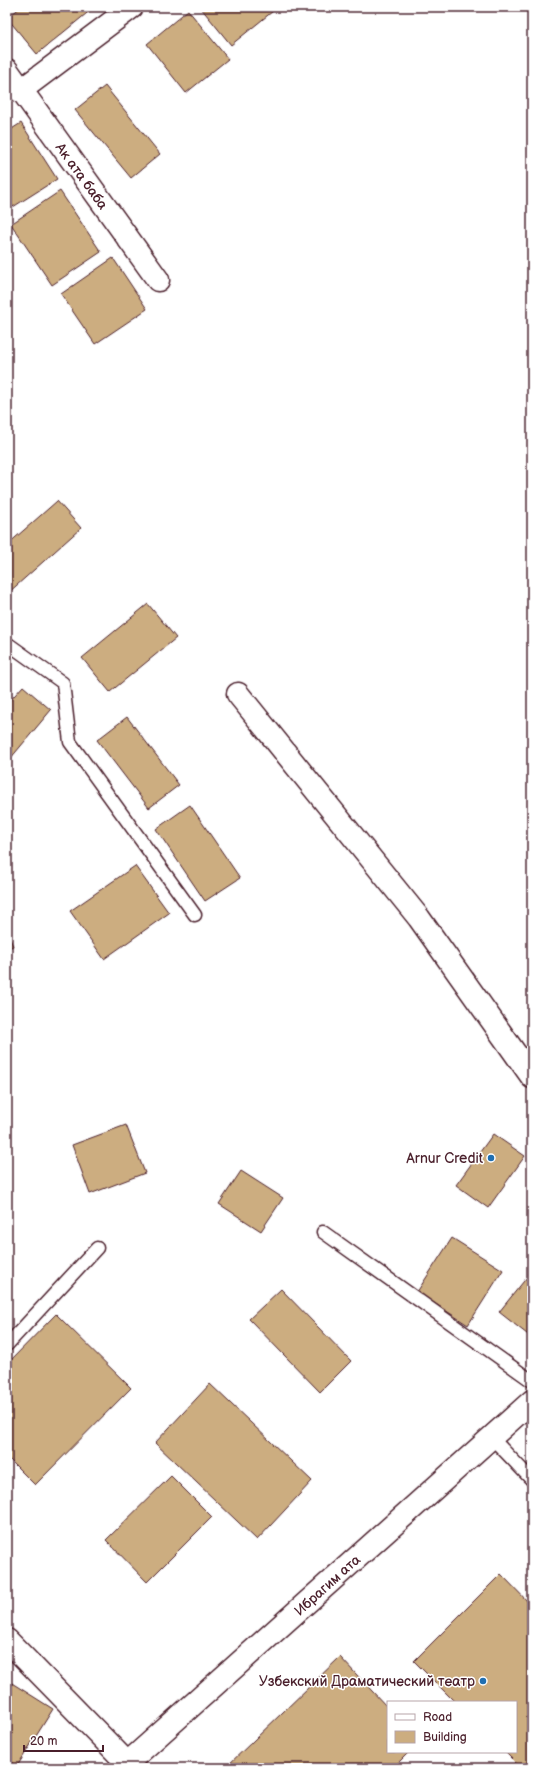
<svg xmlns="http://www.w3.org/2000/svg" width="539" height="1775" font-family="'Balsamiq Sans',sans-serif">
	<rect width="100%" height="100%" fill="#fff"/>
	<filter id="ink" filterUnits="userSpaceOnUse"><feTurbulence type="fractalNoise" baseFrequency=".025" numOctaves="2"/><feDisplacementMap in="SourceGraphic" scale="8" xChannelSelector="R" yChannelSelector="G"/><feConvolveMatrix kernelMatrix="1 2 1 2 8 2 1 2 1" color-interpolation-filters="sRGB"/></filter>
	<g filter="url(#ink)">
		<path fill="#ccad80" stroke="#4a1f2b" d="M 21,7 L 91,7 L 92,9 L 37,54 L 7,18 Z
			M 202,7 L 278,7 L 231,45 L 201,8 Z
			M 188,10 L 228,59 L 186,93 L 147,44 Z
			M 105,86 L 160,154 L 131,178 L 75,110 Z
			M 21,123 L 57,179 L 13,207 L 7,198 L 7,132 Z
			M 60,191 L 101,252 L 52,285 L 11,224 Z
			M 113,258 L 147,309 L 95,344 L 61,294 Z
			M 57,501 L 81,528 L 7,594 L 7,545 Z
			M 148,604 L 176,638 L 110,692 L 82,658 Z
			M 23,686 L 51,710 L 10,759 L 7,757 L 7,704 Z
			M 127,717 L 179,785 L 149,808 L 97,740 Z
			M 190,805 L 240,878 L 205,901 L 156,829 Z
			M 135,866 L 169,913 L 104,959 L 70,911 Z
			M 7,931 L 13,946 L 7,949 Z
			M 126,1125 L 145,1173 L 90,1194 L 72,1145 Z
			M 493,1134 L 525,1156 L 488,1208 L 456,1185 Z
			M 241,1171 L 283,1198 L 261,1231 L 219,1204 Z
			M 452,1238 L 503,1270 L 468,1325 L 417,1292 Z
			M 532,1271 L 532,1338 L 499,1312 Z
			M 281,1289 L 351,1361 L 320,1392 L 249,1319 Z
			M 56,1314 L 131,1388 L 35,1485 L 7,1457 L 7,1364 Z
			M 210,1384 L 312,1481 L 257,1540 L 155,1443 Z
			M 171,1476 L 212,1517 L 147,1582 L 106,1540 Z
			M 501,1574 L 532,1606 L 532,1768 L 521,1768 L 505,1752 L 516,1752 L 516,1702 L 455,1702 L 414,1661 Z
			M 340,1657 L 388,1708 L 388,1752 L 409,1752 L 393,1768 L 225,1768 Z
			M 7,1680 L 53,1709 L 16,1768 L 7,1768 Z"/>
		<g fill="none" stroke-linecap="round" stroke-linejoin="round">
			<defs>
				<path id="service" d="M 7,643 L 63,683 L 70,742 L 195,915
					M 323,1232 L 532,1381
					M 7,1345 L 97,1248
					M 492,1438 L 532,1480"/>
				<path id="minor" d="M 7,70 L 158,280
					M 20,91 L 132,7
					M 238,694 L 419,918 L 532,1077"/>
				<path id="tertiary" d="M 122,1768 L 532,1401"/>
				<path id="secondary" d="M 7,1640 L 132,1768"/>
			</defs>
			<use href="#service" stroke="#4a1f2b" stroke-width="15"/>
			<use href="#minor" stroke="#4a1f2b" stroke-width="25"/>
			<use href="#tertiary" stroke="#4a1f2b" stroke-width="25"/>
			<use href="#secondary" stroke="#4a1f2b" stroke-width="25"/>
			<use href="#service" stroke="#fff" stroke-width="12"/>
			<use href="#minor" stroke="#fff" stroke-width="22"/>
			<use href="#tertiary" stroke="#fff" stroke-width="22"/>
			<use href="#secondary" stroke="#fff" stroke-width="22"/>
		</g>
	</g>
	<g fill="#1f6fb2" stroke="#fff" stroke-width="1.5">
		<circle cx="491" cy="1158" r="4"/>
		<circle cx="483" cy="1681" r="4"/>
	</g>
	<g text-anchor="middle" stroke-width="3" stroke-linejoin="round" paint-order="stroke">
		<g font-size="14" fill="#4a1f2b" stroke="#fff">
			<text transform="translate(82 176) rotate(54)" y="5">Ак ата баба</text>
			<text transform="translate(327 1585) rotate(-42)" y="5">Ибрагим ата</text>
		</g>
		<g font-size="14" fill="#4a1f2b" stroke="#fff" text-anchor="end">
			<text x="483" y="1163">Arnur Credit</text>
			<text x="475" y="1686">Узбекский Драматический театр</text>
		</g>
	</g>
	<rect width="539" height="1775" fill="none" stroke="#fff" stroke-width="24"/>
	<rect x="12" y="12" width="515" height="1751" fill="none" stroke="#4a1f2b" stroke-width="1.5" filter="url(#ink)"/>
	<rect x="387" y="1701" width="130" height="52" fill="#ffffff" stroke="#b7a5aa"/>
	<rect x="395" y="1714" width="20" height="6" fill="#ffffff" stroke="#b7a5aa"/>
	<text x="423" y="1721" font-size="12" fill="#4a1f2b">Road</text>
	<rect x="395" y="1731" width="20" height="12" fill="#ccad80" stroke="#b7a5aa"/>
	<text x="423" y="1741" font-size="12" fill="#4a1f2b">Building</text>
	<path d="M24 1745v6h79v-6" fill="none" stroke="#4a1f2b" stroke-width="2"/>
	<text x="30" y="1745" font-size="12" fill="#4a1f2b" stroke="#ffffff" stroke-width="3" paint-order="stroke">20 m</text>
</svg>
